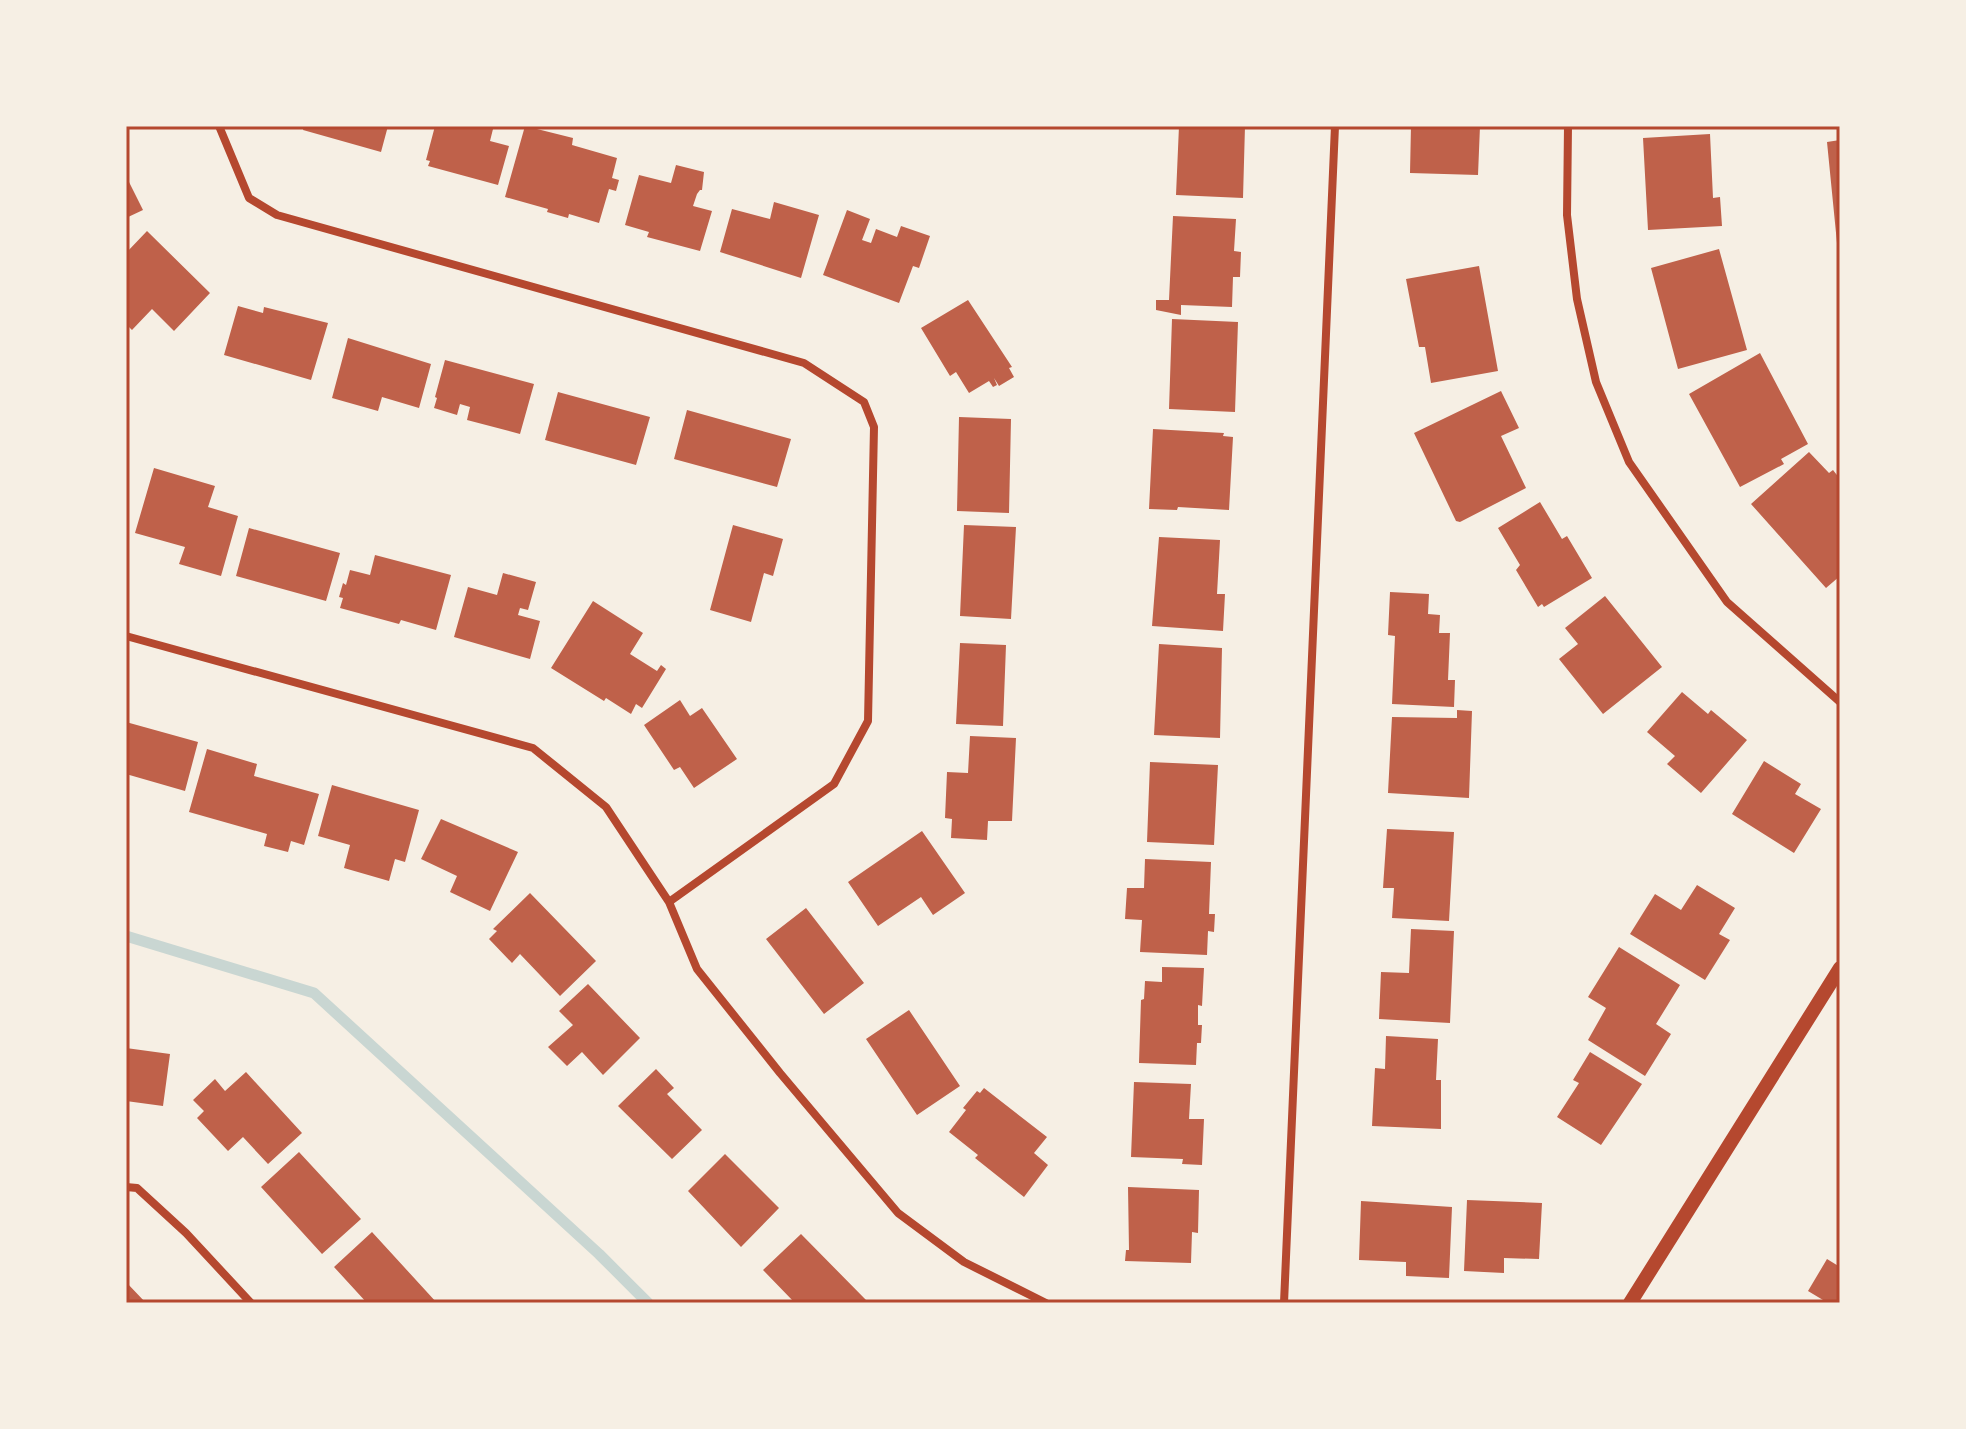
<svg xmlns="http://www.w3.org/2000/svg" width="1966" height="1429" font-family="'Playfair Display',serif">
	<rect width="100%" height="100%" fill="#f6efe4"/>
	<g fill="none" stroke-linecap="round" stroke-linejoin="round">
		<path stroke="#c9d6d2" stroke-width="11" d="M 126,936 L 314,993 L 599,1254 L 648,1303"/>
	</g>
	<path fill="#bf614a" d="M 304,126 L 388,126 L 381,152 L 303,130 Z
		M 435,126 L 484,126 L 493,129 L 490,141 L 509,146 L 498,185 L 428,166 L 430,161 L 426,160 Z
		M 525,126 L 573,138 L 572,145 L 617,158 L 612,178 L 619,180 L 616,191 L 609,189 L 599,223 L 569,214 L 568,218 L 547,212 L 548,209 L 505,197 Z
		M 1179,126 L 1245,126 L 1243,198 L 1176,195 Z
		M 1411,126 L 1480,126 L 1478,175 L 1410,173 Z
		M 1710,134 L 1713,198 L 1720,197 L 1722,226 L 1648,230 L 1643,138 Z
		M 1840,140 L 1840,242 L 1837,243 L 1827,142 Z
		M 676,165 L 704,172 L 702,190 L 700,190 L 697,194 L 693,206 L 712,211 L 700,251 L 647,237 L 649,232 L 625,225 L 639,175 L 671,183 Z
		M 126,176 L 143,210 L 126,218 Z
		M 774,202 L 819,215 L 801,278 L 720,252 L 732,209 L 770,219 Z
		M 847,210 L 870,219 L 862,240 L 871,243 L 876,229 L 897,237 L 901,226 L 930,236 L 919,268 L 913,266 L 899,303 L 823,275 Z
		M 1173,216 L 1236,219 L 1234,251 L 1241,252 L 1240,277 L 1233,277 L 1232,307 L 1181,305 L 1181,315 L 1156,310 L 1156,300 L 1169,300 Z
		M 147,231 L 210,293 L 174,331 L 152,309 L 132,330 L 126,324 L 126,253 Z
		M 1719,249 L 1747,350 L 1678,369 L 1651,268 Z
		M 1479,266 L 1498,371 L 1431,383 L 1425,347 L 1419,347 L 1406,279 Z
		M 968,300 L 1012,367 L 1009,368 L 1014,377 L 999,386 L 994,378 L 997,385 L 993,387 L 989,381 L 969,393 L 956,372 L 950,376 L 921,328 Z
		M 238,306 L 263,313 L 264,307 L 328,323 L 311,380 L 224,355 Z
		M 1172,319 L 1238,322 L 1235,412 L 1169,409 Z
		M 348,338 L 431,364 L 419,408 L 382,397 L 378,411 L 332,398 Z
		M 1760,353 L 1808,444 L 1781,459 L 1784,464 L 1740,487 L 1689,394 Z
		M 445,360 L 534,384 L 520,434 L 467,420 L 470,407 L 460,404 L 457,415 L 434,408 L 437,398 L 435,397 Z
		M 1501,391 L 1519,428 L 1501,436 L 1526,488 L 1460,522 L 1456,521 L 1414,433 Z
		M 558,392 L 650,417 L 636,465 L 545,440 Z
		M 687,410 L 791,439 L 777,487 L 674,459 Z
		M 959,417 L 1011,419 L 1009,513 L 957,511 Z
		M 1153,429 L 1224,433 L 1223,436 L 1233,437 L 1229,510 L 1178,507 L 1177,510 L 1149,509 Z
		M 1809,452 L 1829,473 L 1833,470 L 1840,479 L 1840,576 L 1826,588 L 1751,504 Z
		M 154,468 L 215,486 L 208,507 L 238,516 L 221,576 L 179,564 L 185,547 L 135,533 Z
		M 1540,502 L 1562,539 L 1567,536 L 1592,578 L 1544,607 L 1542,604 L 1538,607 L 1516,570 L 1520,565 L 1498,528 Z
		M 733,525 L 783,539 L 773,576 L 764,573 L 751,622 L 710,610 Z
		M 964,525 L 1016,527 L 1011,619 L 960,616 Z
		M 249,528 L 340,553 L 326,601 L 236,576 Z
		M 1159,537 L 1220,540 L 1217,594 L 1225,594 L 1223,631 L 1152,626 Z
		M 375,555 L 451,575 L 436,630 L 401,620 L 399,624 L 340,608 L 343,598 L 339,597 L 343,583 L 346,585 L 350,570 L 370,575 Z
		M 503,573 L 536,582 L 528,610 L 520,608 L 518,615 L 540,621 L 530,659 L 454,637 L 468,587 L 497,595 Z
		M 1390,592 L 1429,594 L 1428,614 L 1440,615 L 1439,633 L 1450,633 L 1448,680 L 1455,680 L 1454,707 L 1392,704 L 1395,636 L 1388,635 Z
		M 1605,596 L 1662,667 L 1603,714 L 1559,659 L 1578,644 L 1565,628 Z
		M 593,601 L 643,633 L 630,654 L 657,671 L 661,665 L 666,669 L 642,708 L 636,704 L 631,714 L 606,698 L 604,701 L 551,668 Z
		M 960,643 L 1006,645 L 1003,726 L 956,724 Z
		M 1159,644 L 1222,648 L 1220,738 L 1154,735 Z
		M 1682,692 L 1708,714 L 1711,710 L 1747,740 L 1701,793 L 1667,764 L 1675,756 L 1647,732 Z
		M 680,700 L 690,716 L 702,708 L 737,759 L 694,788 L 680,767 L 674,770 L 644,725 Z
		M 1457,710 L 1472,711 L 1469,798 L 1388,793 L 1392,717 L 1457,718 Z
		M 126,722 L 198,742 L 185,791 L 126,774 Z
		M 970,736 L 1016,738 L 1012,821 L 988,821 L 987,840 L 951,838 L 952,819 L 945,818 L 947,772 L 968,773 Z
		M 207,749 L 257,764 L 254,776 L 319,794 L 304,845 L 291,841 L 288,852 L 264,846 L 267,834 L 189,812 Z
		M 1764,761 L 1801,784 L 1795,794 L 1821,809 L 1794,853 L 1732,814 Z
		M 1150,762 L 1218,765 L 1214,845 L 1147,842 Z
		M 332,785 L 419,810 L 405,862 L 395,859 L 389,881 L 344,868 L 350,845 L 318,836 Z
		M 441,819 L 518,852 L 490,911 L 450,892 L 457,876 L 421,859 Z
		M 1387,829 L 1454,832 L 1449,921 L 1392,918 L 1394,888 L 1383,888 Z
		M 922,831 L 965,893 L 933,915 L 921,897 L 878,926 L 848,882 Z
		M 1145,859 L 1211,862 L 1209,914 L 1215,914 L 1214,932 L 1208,931 L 1207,955 L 1140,952 L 1142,920 L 1125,919 L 1127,888 L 1144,888 Z
		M 1697,885 L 1735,908 L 1719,934 L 1730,940 L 1705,980 L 1630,934 L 1655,894 L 1681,910 Z
		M 530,893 L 596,961 L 560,996 L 520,954 L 512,963 L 489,939 L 497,931 L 493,929 Z
		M 806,908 L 864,983 L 824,1014 L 766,939 Z
		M 1411,929 L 1454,931 L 1450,1023 L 1379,1019 L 1381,972 L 1409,973 Z
		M 1619,947 L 1680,985 L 1656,1024 L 1671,1034 L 1645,1076 L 1588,1040 L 1606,1008 L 1588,997 Z
		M 1162,967 L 1204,968 L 1202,1006 L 1198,1005 L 1198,1025 L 1202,1025 L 1201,1043 L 1197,1043 L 1196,1065 L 1139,1063 L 1141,1000 L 1144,999 L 1145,981 L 1162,982 Z
		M 588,984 L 640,1038 L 603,1075 L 582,1052 L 567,1066 L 548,1047 L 573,1025 L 559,1011 Z
		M 909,1010 L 960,1086 L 917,1115 L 866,1039 Z
		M 1386,1036 L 1438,1039 L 1436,1080 L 1441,1080 L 1441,1129 L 1372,1126 L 1375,1068 L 1385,1069 Z
		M 126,1048 L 170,1054 L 163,1106 L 126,1101 Z
		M 1590,1052 L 1642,1084 L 1601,1145 L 1557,1117 L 1579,1083 L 1573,1080 Z
		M 656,1069 L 674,1088 L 667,1094 L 702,1130 L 672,1159 L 618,1106 Z
		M 246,1072 L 302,1133 L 268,1164 L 243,1137 L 228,1151 L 197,1118 L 204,1111 L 193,1100 L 215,1079 L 225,1091 Z
		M 1134,1082 L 1191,1084 L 1189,1119 L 1204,1119 L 1202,1165 L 1182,1164 L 1183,1159 L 1131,1157 Z
		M 984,1088 L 1047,1137 L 1034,1153 L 1048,1165 L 1024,1197 L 975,1158 L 978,1155 L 949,1132 L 966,1110 L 963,1108 L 977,1091 L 980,1093 Z
		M 299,1152 L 361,1219 L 322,1254 L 261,1187 Z
		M 725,1154 L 779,1208 L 741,1247 L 688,1191 Z
		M 1128,1187 L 1199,1190 L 1198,1233 L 1192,1232 L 1191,1263 L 1125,1261 L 1126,1250 L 1129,1250 Z
		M 1467,1200 L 1542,1203 L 1539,1259 L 1504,1258 L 1504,1273 L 1464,1271 Z
		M 1361,1201 L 1452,1207 L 1449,1278 L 1406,1276 L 1406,1262 L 1359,1260 Z
		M 372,1232 L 437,1303 L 367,1303 L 334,1267 Z
		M 801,1234 L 867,1301 L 865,1303 L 795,1303 L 763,1270 Z
		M 1827,1259 L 1840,1267 L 1840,1303 L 1828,1303 L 1808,1291 Z
		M 126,1282 L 146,1303 L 126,1303 Z"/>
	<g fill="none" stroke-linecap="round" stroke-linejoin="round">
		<path stroke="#b5482f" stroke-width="8" d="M 219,126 L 249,198 L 277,215 L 804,363 L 864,402 L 874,427 L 868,721 L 834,784 L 669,902
			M 1568,126 L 1567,215 L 1577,299 L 1596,382 L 1629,462 L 1727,602 L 1840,702
			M 126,636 L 533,748 L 606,807 L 669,902 L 697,969 L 780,1073 L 898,1213 L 964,1262 L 1046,1303
			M 126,1187 L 137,1188 L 186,1233 L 251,1303
			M 1284,1303 L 1335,126"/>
		<path stroke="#b5482f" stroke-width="14" d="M 1630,1303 L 1840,968"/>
	</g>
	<rect width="1966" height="1429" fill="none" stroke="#f6efe4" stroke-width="256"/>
	<rect x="128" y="128" width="1710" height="1173" fill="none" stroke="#b5482f" stroke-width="3"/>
</svg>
